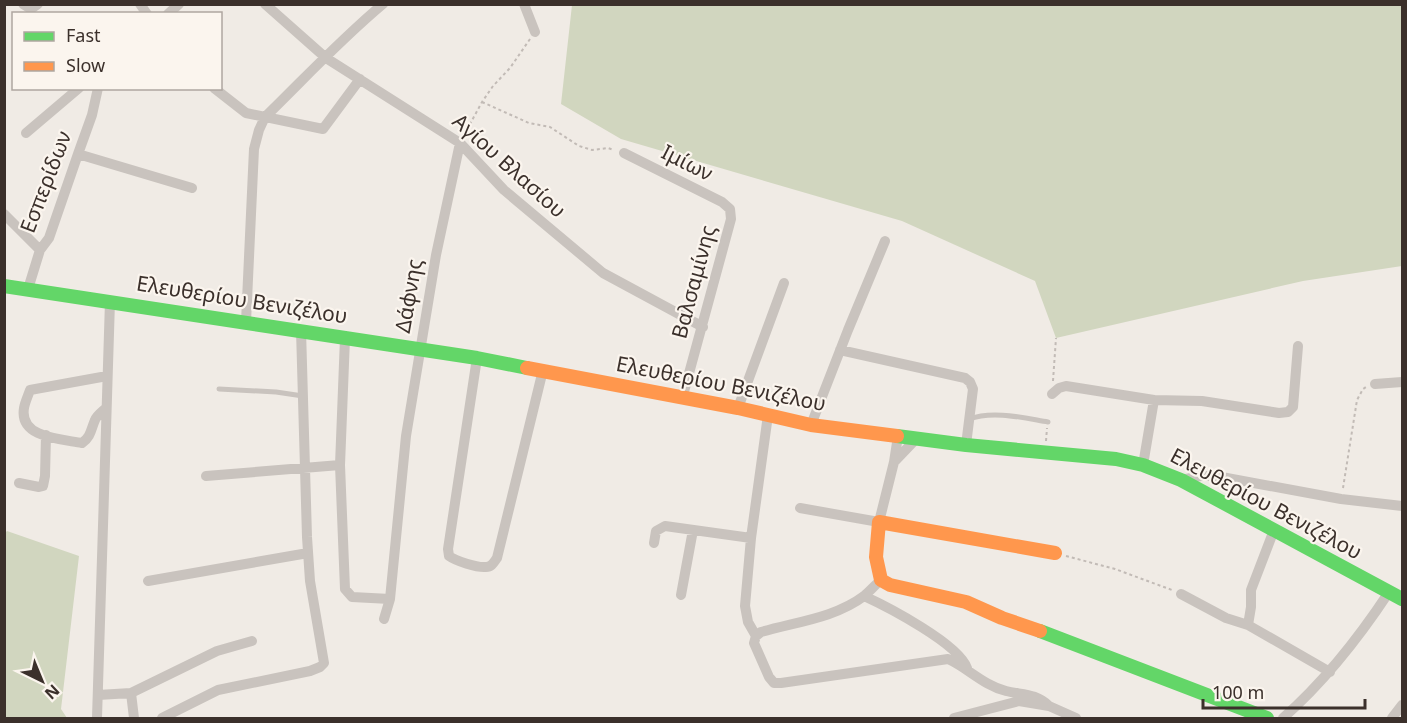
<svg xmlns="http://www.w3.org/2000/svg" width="1407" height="723" font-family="'Noto Sans',sans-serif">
	<rect width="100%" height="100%" fill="#f0ebe5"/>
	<path fill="#d1d6bf" d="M 572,5 L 1402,5 L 1402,266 L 1303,281 L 1056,338 L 1035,281 L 902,221 L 621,139 L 561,104 Z
		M 7,531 L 79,556 L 61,709 L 67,718 L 5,718 L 4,534 Z"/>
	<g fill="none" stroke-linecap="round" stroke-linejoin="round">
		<path stroke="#c2bbb6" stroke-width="2" stroke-dasharray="3 3" stroke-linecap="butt" d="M 482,102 L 529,123 L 550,127 L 579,146 L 592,150 L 608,148 L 614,150
			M 464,135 L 482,102 L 493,86 L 510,68 L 530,39
			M 1053,381 L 1056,338
			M 1046,441 L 1047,428
			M 1343,488 L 1357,400 L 1363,389 L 1366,387
			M 1066,556 L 1115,569 L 1172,590"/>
		<path stroke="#c9c3be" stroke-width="5" d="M 219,389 L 276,392 L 303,396
			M 969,419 C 993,410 1024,418 1048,422"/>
		<path stroke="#c9c3be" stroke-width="10" d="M 23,4 L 31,9 L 38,4
			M 140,4 L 147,14
			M 265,4 L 326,58 L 460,143 L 504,190 L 603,273 L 703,327
			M 524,4 L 535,32
			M 168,14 L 179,4
			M 214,88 L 246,113 L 323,129 L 360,79
			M 26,133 L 79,88
			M 624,153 L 722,202 L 730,209 L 731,219 L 682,399
			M 78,154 L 192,188
			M 4,214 L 40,250
			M 28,289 L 40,250 L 49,238 L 78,154 L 92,115 L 98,88
			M 246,322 L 254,149 L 259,130 L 265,117 C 304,79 341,39 383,4
			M 345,338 L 340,465 L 345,589 L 352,597 L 390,599
			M 840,350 L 965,378 L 970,382 L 973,389 L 966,445
			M 477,358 L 448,549 L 449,556 C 456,561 477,568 486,567 C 492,567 494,562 497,558 L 543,370
			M 1375,384 L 1402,382
			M 1052,394 L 1059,388 L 1066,386 L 1154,400 L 1202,401 L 1279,413 L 1288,412 L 1293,407 L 1298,346
			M 106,408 C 102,412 97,415 95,420 C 91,429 91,437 82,443 C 61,439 19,438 24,408 C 25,402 28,396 30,390 L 107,376
			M 738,408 L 784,283
			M 811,425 L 848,330 L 885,241
			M 894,462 L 916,439
			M 1143,465 L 1154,400
			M 206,476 L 340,465
			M 1182,480 L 1200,476 L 1216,476 L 1341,499 L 1402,506
			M 19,483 L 39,487 L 43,486 L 45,476 L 46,435
			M 800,508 L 879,522 L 894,462 L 898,436
			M 654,543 L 656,531 L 665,526 L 751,538
			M 881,580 C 875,585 870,591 864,596 C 835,618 795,622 761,632 L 756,636 L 754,643 L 769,677 L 774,683 L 781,683 L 948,659 C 968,668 983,685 1006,691 C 1022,695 1036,693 1049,706
			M 148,581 L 308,553
			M 1181,594 L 1226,618 L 1248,625 L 1330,672
			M 681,595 L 693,530
			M 864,596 C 888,607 959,644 967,668
			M 384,619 L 390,599 L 406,436 L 436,255 L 460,143
			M 1248,625 L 1251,607 L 1251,590 L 1274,530
			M 756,636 L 748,622 L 745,606 L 751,538 L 768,415
			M 131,693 L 134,718
			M 98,695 L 131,693 L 217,651 L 252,641
			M 97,718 L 110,301
			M 162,718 L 218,690 L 310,671 L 320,667 L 324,663 L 310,581 L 307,537 L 301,330
			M 954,718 L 1019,701 L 1049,706 L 1076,718
			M 1283,718 C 1325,681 1358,639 1389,592
			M 1392,718 L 1402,705"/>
		<path stroke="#63d668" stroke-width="14" d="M 4,286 L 477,358 L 527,368
			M 897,436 L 966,445 L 1116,459 L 1143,465 L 1181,480 L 1402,599
			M 1040,631 L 1267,718"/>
		<path stroke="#ff974d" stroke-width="14" d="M 527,368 L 738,408 L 811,425 L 897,436
			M 1040,631 L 1002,618 L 966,602 L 890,585 L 881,580 L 876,557 L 879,522 L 1055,553"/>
	</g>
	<g text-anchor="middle" stroke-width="4.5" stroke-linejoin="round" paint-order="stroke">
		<g font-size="21" fill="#3b302b" stroke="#fbf5ee">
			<text transform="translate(687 163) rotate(27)" y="7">Ιμίων</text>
			<text transform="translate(509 166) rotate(42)" y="7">Αγίου Βλασίου</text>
			<text transform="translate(46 182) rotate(-69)" y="7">Εσπερίδων</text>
			<text transform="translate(694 282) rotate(-75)" y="7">Βαλσαμίνης</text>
			<text transform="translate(409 296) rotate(-80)" y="7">Δάφνης</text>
			<text transform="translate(242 300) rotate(9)" y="7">Ελευθερίου Βενιζέλου</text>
			<text transform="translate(721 384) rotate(11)" y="7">Ελευθερίου Βενιζέλου</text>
			<text transform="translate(1266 504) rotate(28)" y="7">Ελευθερίου Βενιζέλου</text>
		</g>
	</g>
	<rect width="1407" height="723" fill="none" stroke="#3b302b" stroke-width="12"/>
	<rect x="12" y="12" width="210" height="78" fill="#fbf5ee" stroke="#aea6a0" stroke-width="1.5"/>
	<rect x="24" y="32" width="30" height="9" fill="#63d668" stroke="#aea6a0" stroke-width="1.5"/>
	<text x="66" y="42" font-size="18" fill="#3b302b">Fast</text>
	<rect x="24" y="62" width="30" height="9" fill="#ff974d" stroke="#aea6a0" stroke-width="1.5"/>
	<text x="66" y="72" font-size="18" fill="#3b302b">Slow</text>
	<g transform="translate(42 681) rotate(137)" stroke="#fbf5ee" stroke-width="4.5" paint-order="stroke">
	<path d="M0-4.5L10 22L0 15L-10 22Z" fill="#3b302b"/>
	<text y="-9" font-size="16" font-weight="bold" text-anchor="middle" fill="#3b302b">N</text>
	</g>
	<path d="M1203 699v9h162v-9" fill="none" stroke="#3b302b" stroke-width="3"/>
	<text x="1212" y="699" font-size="18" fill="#3b302b" stroke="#fbf5ee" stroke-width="4.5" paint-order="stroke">100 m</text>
</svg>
